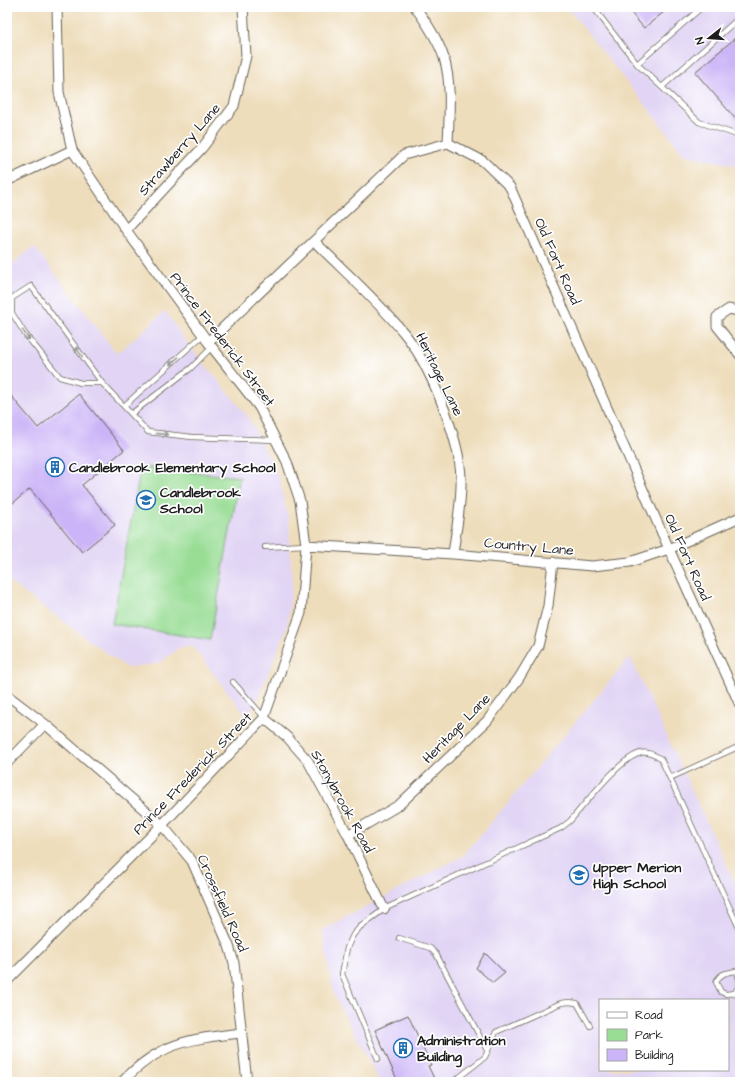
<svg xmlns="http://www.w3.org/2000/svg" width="747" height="1089" font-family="'Architects Daughter',sans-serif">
	<rect width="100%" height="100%" fill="#fff"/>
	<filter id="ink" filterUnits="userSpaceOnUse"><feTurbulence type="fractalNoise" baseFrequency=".025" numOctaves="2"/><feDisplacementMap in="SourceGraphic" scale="8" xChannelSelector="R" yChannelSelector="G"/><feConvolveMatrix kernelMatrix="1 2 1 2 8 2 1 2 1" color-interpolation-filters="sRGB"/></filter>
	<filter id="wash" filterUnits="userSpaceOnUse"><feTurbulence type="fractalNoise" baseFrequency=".012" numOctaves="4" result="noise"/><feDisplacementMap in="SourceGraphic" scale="16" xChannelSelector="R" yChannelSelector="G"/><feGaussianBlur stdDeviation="0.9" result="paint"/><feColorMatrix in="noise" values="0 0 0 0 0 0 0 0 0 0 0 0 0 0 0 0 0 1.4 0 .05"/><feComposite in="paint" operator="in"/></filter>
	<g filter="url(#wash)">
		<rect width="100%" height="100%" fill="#edb"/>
		<path fill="#e1d4f4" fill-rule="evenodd" d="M 567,7 L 740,7 L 740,166 L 685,155 Z
			M 34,246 L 117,354 L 165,311 L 185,340 L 249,418 L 279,478 L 289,522 L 292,584 L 287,628 L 258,698 L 247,717 L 192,646 L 180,647 L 160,663 L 127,668 L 7,580 L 7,269 Z
			M 630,657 L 740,894 L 740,1082 L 380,1082 L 334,995 L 322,930 L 463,856 ZM 600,1000 L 728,1000 L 728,1070 L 600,1070 Z"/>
		<path fill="#99dd95" stroke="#5a7c58" d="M 141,467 L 240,477 L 210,640 L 112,624 Z"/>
		<g id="blocks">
			<path fill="#cbb4f7" d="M 626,7 L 670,7 L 644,28 Z
				M 740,34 L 740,124 L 695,72 Z
				M 7,391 L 38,428 L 79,394 L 124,450 L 82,485 L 115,525 L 82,552 L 30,489 L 7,508 Z
				M 485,953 L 505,973 L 493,983 L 476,968 Z
				M 408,1015 L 431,1065 L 428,1066 L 436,1082 L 398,1082 L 375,1030 Z"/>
		</g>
	</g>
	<g filter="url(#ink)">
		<use href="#blocks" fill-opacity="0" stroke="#666054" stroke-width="1"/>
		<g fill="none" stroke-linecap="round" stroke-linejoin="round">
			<defs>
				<path id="service" d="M 593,7 L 637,64 L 702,7
					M 637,64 L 699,122 L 740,136
					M 663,86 L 740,17
					M 102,383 L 81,383 L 60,377 L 25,334 L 12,313 L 12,298 L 31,286 L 102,383 L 148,432 L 192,437 L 276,440
					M 124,406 L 203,335
					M 131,414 L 191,368 L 212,347
					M 265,547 L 306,545
					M 233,682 L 264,717
					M 670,778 L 740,746
					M 399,938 L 430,948 L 436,954 L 488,1052
					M 737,971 L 740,983 L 735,993 L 726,994 L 721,992 L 716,982 C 721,971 730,973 740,970
					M 378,1059 L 342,974 L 347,948 L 353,935 L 360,927 L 384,909 L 561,828 L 570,821 C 585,804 621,757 641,753 C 648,751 656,756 661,759 L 740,930
					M 453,1082 L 485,1057 L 496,1032 L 561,1003 L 569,1002 L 577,1003 L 590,1026"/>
				<path id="minor" d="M 415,7 C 426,22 438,39 444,58 C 452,84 449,117 448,143
					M 7,181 L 72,150
					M 126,230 L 202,148 L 234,106 L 246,56 L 243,7
					M 315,242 C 345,272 377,300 404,333 C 429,363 460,439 461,478 C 462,502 456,530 453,554
					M 740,314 L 737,311 L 729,309 L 717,317 L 717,326 L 740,355
					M 208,342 L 404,155 L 448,143 L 483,161 L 510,187 L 669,549 L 740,705
					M 306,545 L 453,554 L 592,566 L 630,562 L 669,549 L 740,517
					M 7,695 L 45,724 L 162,825 L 192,861 L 229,946 L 234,963 L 247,1082
					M 264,718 L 287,737 L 308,761 L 348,835 L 384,909
					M 7,763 L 45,724
					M 348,835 L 399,805 L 487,721 L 519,678 L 538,646 L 548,606 L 553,562
					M 7,981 L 162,825 L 264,718 L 301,613 L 306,545 L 300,501 L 287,462 L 259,407 L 208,342 L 126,230 L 72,150 L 59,92 L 57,7
					M 122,1082 C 160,1042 189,1039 242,1033"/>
			</defs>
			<use href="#service" stroke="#666054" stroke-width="6"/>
			<use href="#minor" stroke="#666054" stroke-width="11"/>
			<use href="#service" stroke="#fff" stroke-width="4.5"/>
			<use href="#minor" stroke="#fff" stroke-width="9"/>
		</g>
		<defs><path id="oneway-shaft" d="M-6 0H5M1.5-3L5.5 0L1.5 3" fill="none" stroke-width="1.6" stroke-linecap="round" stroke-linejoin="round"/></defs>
		<g stroke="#999">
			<use href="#oneway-shaft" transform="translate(26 335) rotate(54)"/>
			<use href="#oneway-shaft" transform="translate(79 352) rotate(-126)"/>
			<use href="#oneway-shaft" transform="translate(174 361) rotate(139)"/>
			<use href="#oneway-shaft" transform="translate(162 434) rotate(6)"/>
		</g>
	</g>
	<defs>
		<symbol id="building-ring" viewBox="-11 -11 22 22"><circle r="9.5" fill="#fff" stroke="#1f6fb2" stroke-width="1.5"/><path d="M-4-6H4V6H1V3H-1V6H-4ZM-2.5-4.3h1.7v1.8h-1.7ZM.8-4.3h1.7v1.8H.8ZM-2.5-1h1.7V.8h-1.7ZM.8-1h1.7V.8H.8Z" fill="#1f6fb2"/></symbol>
		<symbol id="school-ring" viewBox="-11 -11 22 22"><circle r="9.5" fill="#fff" stroke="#1f6fb2" stroke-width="1.5"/><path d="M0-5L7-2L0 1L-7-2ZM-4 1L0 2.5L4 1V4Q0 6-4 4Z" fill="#1f6fb2"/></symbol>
	</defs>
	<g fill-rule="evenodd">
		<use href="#building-ring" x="44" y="456" width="22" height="22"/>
		<use href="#school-ring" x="135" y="489" width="22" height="22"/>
		<use href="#school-ring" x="568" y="864" width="22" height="22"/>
		<use href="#building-ring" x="392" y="1037" width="22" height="22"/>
	</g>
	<g text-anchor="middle" stroke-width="3.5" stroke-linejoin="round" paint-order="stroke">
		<g font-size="14" fill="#1c1c1c" stroke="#fff">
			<text transform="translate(179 149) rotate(-49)" y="5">Strawberry Lane</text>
			<text transform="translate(558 261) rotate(66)" y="5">Old Fort Road</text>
			<text transform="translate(223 339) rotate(53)" y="5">Prince Frederick Street</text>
			<text transform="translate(440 374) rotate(64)" y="5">Heritage Lane</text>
			<text transform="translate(529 546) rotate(5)" y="5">Country Lane</text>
			<text transform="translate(688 557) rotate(66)" y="5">Old Fort Road</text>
			<text transform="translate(456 728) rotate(-46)" y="5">Heritage Lane</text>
			<text transform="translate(192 773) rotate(-46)" y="5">Prince Frederick Street</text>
			<text transform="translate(343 801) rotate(61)" y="5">Stonybrook Road</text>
			<text transform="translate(223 903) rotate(66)" y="5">Crossfield Road</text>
		</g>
		<g font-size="14" font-weight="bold" fill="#1c1c1c" stroke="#fff" text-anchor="start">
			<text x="69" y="472">Candlebrook Elementary School</text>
			<text x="160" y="497">Candlebrook<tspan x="160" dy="16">School</tspan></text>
			<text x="593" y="872">Upper Merion<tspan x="593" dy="16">High School</tspan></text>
			<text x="417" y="1045">Administration<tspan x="417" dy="16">Building</tspan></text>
		</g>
	</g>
	<rect width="747" height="1089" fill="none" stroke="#fff" stroke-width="24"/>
	<rect x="599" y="999" width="130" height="72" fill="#ffffff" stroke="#a4a4a4"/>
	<rect x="607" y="1012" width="20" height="6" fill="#ffffff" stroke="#a4a4a4"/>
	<text x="635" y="1019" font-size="12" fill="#1c1c1c">Road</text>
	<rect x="607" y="1029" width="20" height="12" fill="#99dd95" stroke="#a4a4a4"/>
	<text x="635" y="1039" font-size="12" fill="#1c1c1c">Park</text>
	<rect x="607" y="1049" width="20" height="12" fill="#cbb4f7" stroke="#a4a4a4"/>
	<text x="635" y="1059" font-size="12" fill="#1c1c1c">Building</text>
	<g transform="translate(709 38) rotate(253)" stroke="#ffffff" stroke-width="3" paint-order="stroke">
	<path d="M0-3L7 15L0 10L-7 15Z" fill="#1c1c1c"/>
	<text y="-6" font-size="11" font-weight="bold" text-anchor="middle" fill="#1c1c1c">N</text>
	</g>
</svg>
